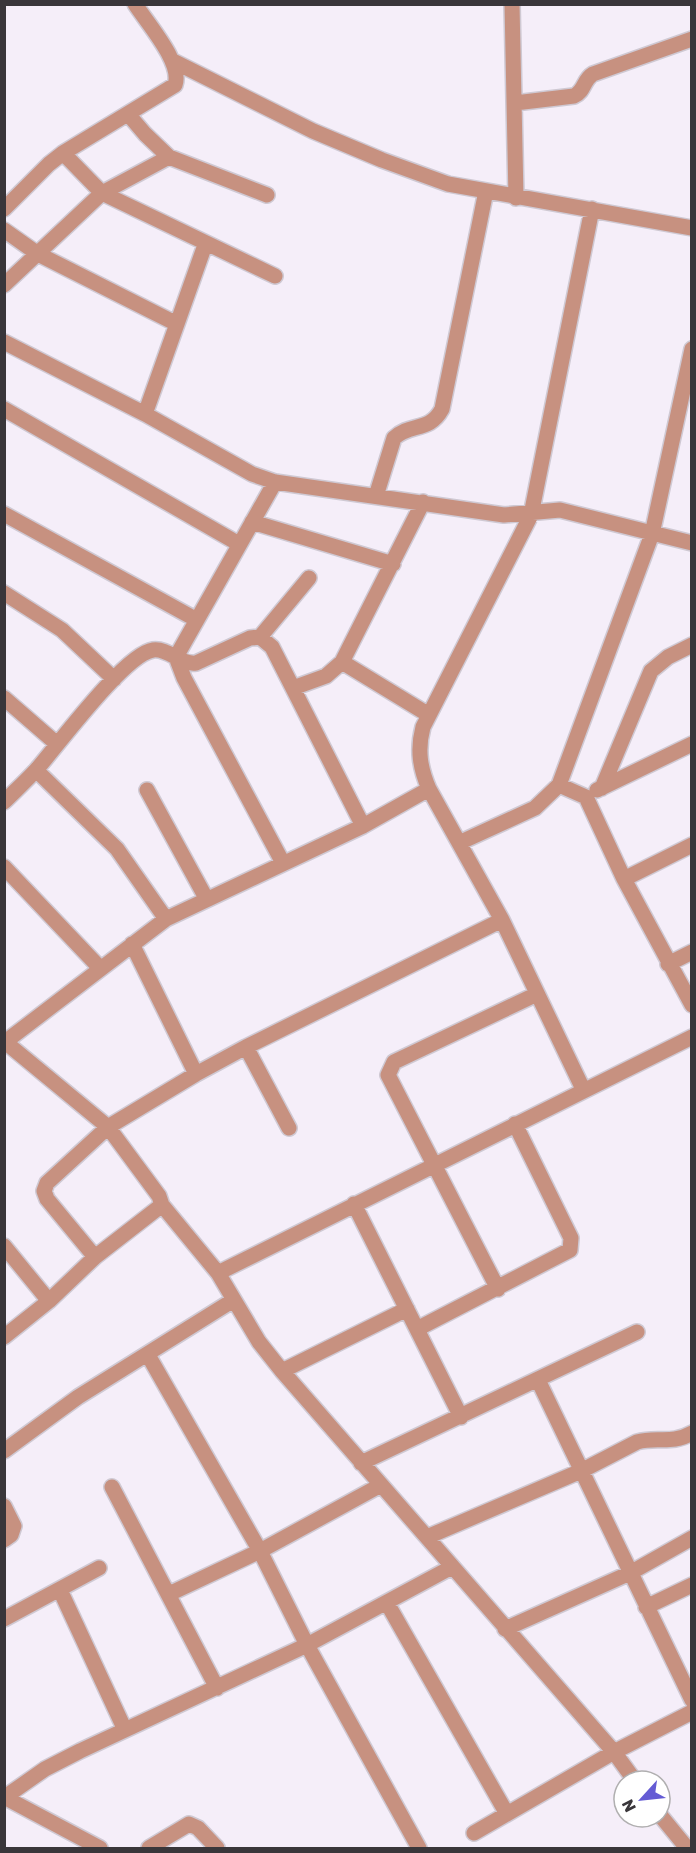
<svg xmlns="http://www.w3.org/2000/svg" width="696" height="1853" font-family="Rubik,sans-serif">
	<rect width="100%" height="100%" fill="#f5eef9"/>
	<g fill="none" stroke-linecap="round" stroke-linejoin="round">
		<defs>
			<path id="minor" d="M 512,4 L 516,198
				M 173,61 L 313,131 L 382,160 L 448,184 L 692,228
				M 515,103 L 574,96 C 585,91 583,80 593,74 L 692,39
				M 128,114 L 145,134 L 169,157 L 267,195
				M 63,153 L 102,193 L 275,276
				M 4,209 L 49,164 L 63,153 L 175,85 C 183,63 147,23 135,4
				M 4,230 L 38,254 L 175,323
				M 4,285 L 102,193 L 169,157
				M 4,342 L 145,414 L 252,474 L 275,482 L 504,515 L 560,510 L 692,543
				M 4,409 L 239,544
				M 145,414 L 205,245
				M 275,482 L 176,657 L 184,678 L 283,863
				M 376,496 L 394,438 C 411,422 429,433 442,409 L 486,191
				M 4,514 L 197,620
				M 252,522 L 393,564
				M 4,593 L 62,630 L 114,679
				M 260,637 L 309,578
				M 342,662 L 429,715
				M 293,688 L 326,676 L 342,662 L 423,502
				M 4,698 L 57,744
				M 36,770 L 117,849 L 166,919
				M 559,785 L 586,797 L 624,879 L 692,1005
				M 602,788 L 651,671 L 668,657 L 692,645
				M 147,790 L 206,898
				M 597,790 L 692,744
				M 4,802 C 15,791 27,780 37,769 C 58,745 125,654 153,650 C 169,648 180,665 196,663 L 250,638 L 260,637 L 272,647 L 363,826
				M 461,842 L 535,808 L 559,785 L 652,534 L 692,349
				M 4,867 L 100,968
				M 624,879 L 692,845
				M 132,944 L 196,1074
				M 668,964 L 692,952
				M 4,1041 L 108,1127 L 159,1196 L 162,1205 L 218,1273 L 259,1342 L 282,1371 L 614,1752 L 635,1781
				M 5,1042 L 166,919 L 363,826 L 429,789
				M 246,1047 L 289,1128
				M 583,1089 L 502,920 L 429,789 C 420,768 417,750 423,727 L 531,515 L 592,209
				M 354,1204 L 461,1417
				M 4,1246 L 49,1301
				M 95,1257 L 47,1199 L 44,1191 L 47,1183 L 108,1127 L 196,1074 L 246,1047 L 502,920
				M 218,1273 L 692,1037
				M 498,1289 L 388,1075 L 394,1062 L 537,994
				M 417,1329 L 570,1250 L 571,1238 L 515,1124
				M 4,1337 L 49,1301 L 95,1257 L 162,1205
				M 148,1355 L 260,1551 L 307,1645 L 419,1848
				M 282,1371 L 407,1309
				M 538,1380 L 692,1700
				M 4,1451 L 78,1397 L 232,1301
				M 361,1463 L 637,1332
				M 112,1487 L 217,1688
				M 4,1506 L 14,1526 L 11,1535 L 4,1540
				M 427,1537 L 581,1471 L 637,1442 C 657,1436 671,1445 692,1433
				M 60,1590 L 125,1730
				M 169,1594 L 260,1551 L 381,1485
				M 387,1603 L 507,1814
				M 646,1607 L 692,1585
				M 4,1619 L 99,1568
				M 505,1629 L 630,1573 L 692,1538
				M 4,1797 L 100,1848
				M 5,1797 L 45,1769 L 80,1751 L 307,1645 L 452,1567
				M 660,1815 L 687,1848
				M 474,1833 L 614,1752 L 692,1712
				M 149,1848 L 189,1824 L 198,1828 L 217,1848"/>
		</defs>
		<use href="#minor" stroke="#cfc9d3" stroke-width="18"/>
		<use href="#minor" stroke="#c79180" stroke-width="15"/>
	</g>
	<rect width="696" height="1853" fill="none" stroke="#39363a" stroke-width="12"/>
	<g transform="translate(642 1799) rotate(243)"><circle r="28" fill="#ffffff" stroke="#b0afb0" stroke-width="1.5"/>
	<path d="M0-4.5L10 22L0 15L-10 22Z" fill="#645bd4"/>
	<text y="-9" font-size="16" font-weight="bold" text-anchor="middle" fill="#39363a">N</text>
	</g>
</svg>
